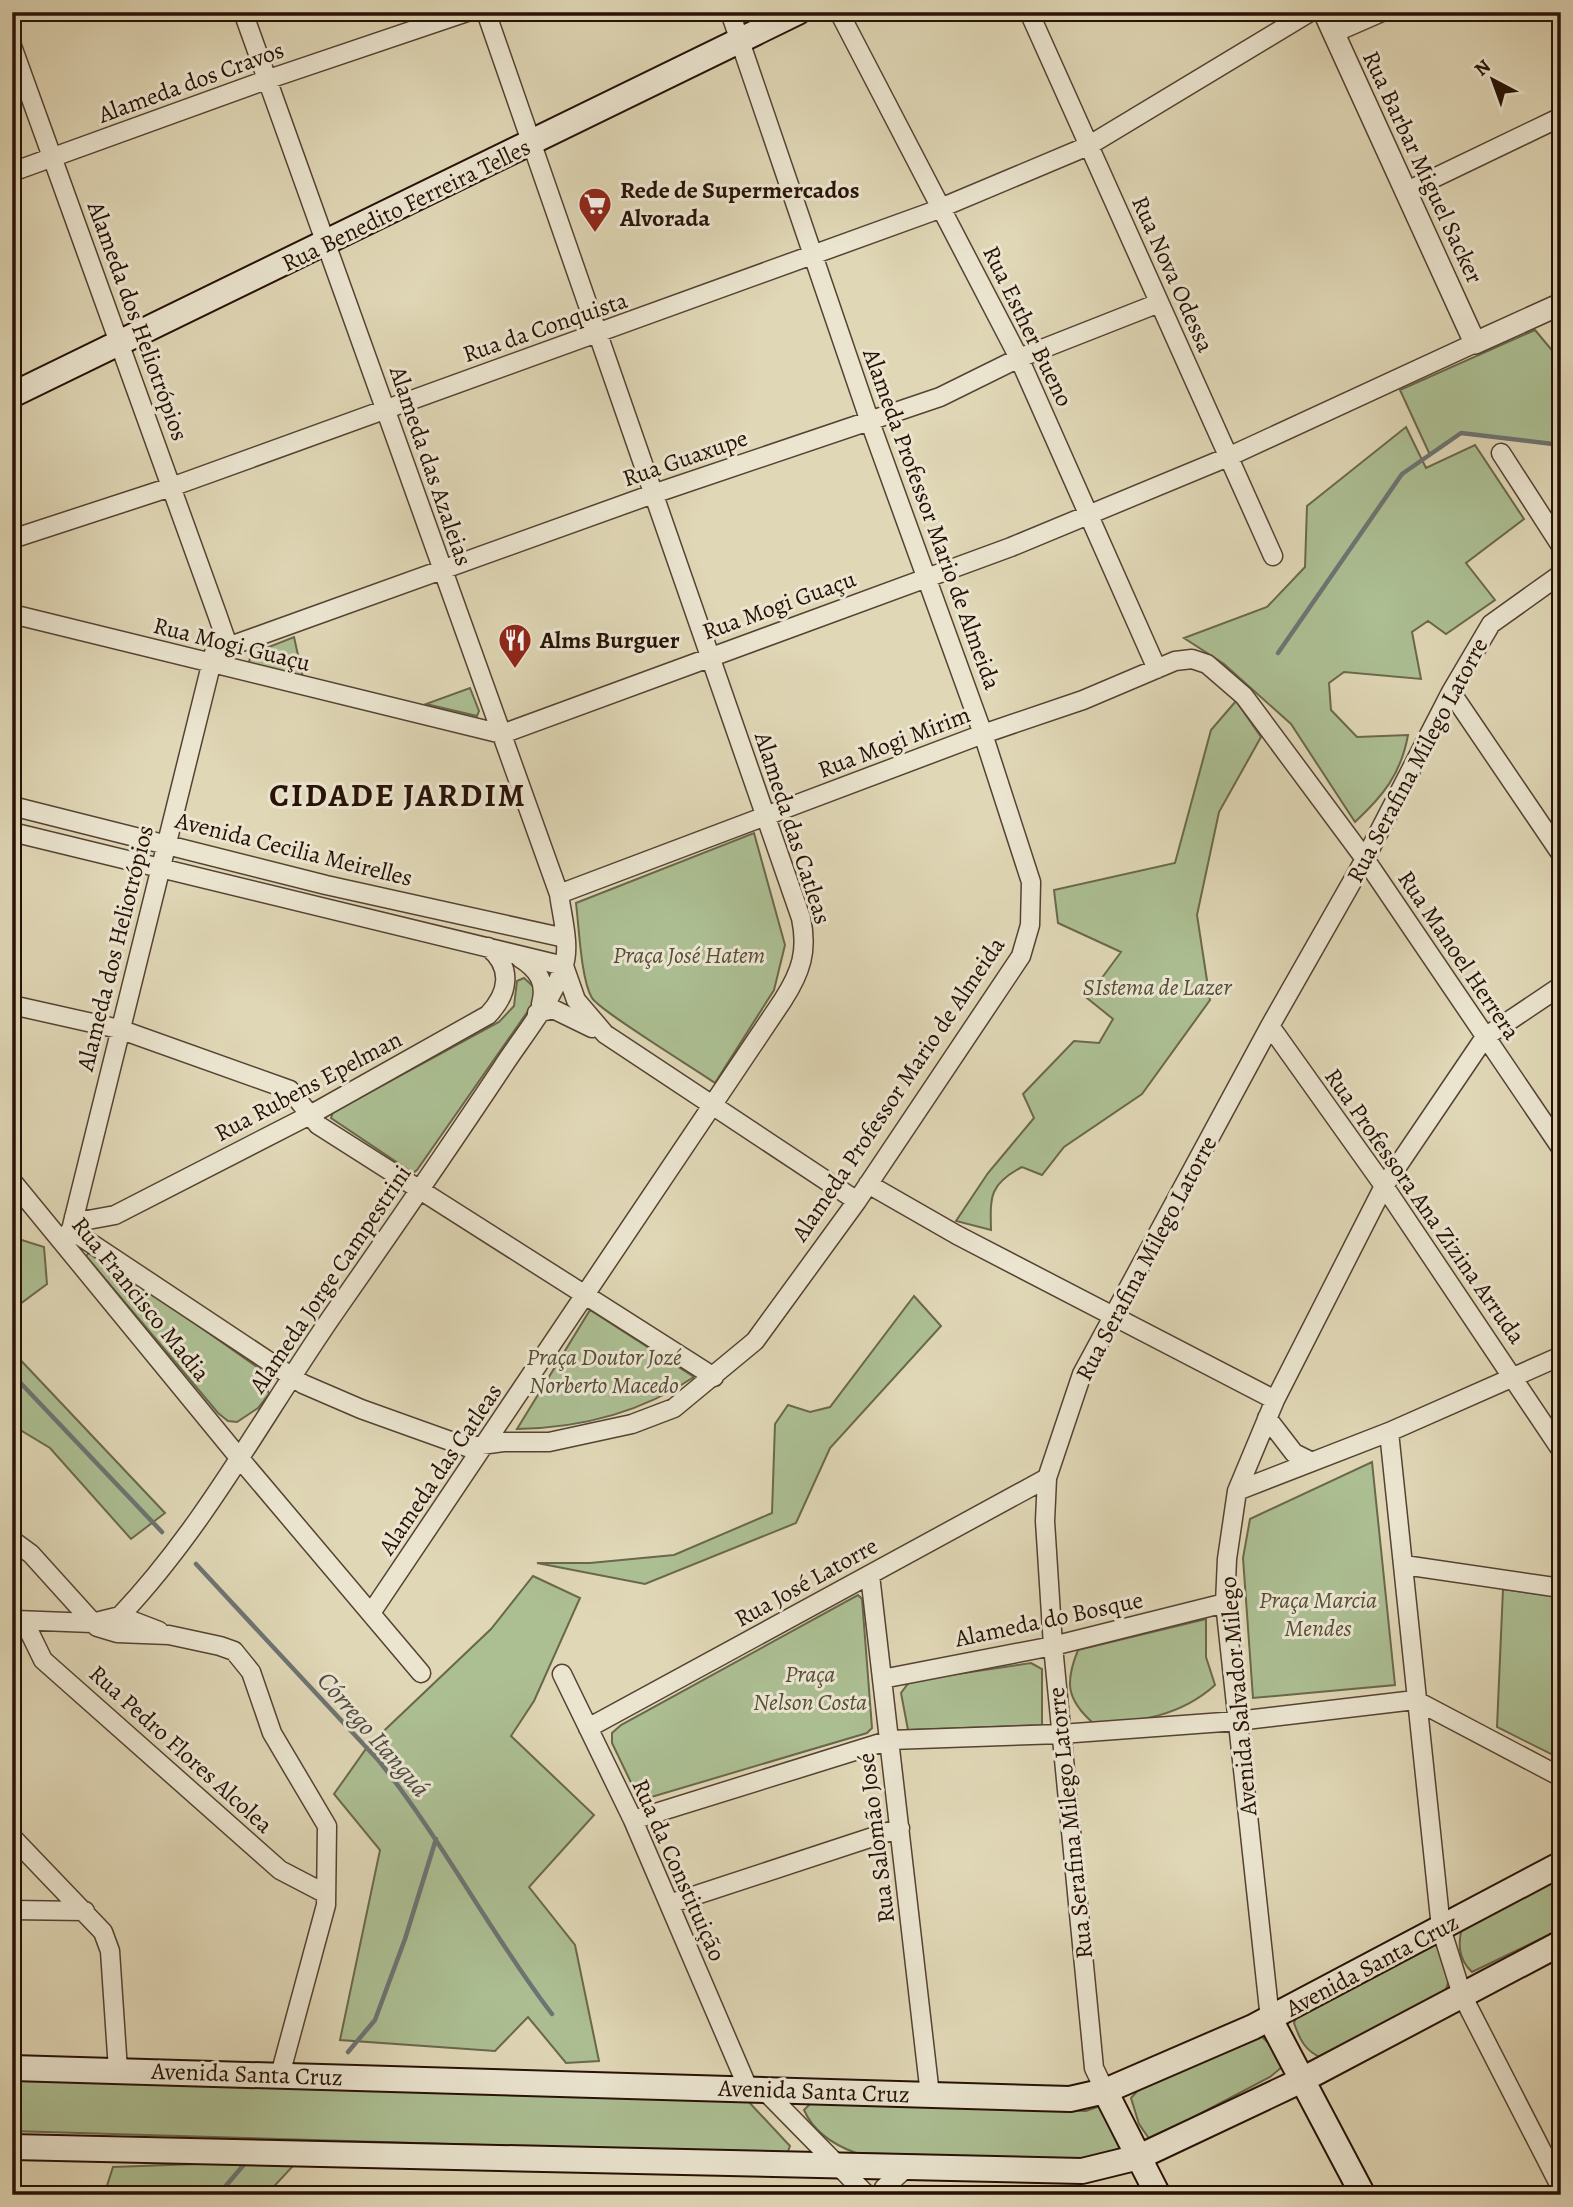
<svg xmlns="http://www.w3.org/2000/svg" width="1573" height="2207" font-family="Alegreya,serif">
	<rect width="100%" height="100%" fill="#e0d7b6"/>
	<filter id="stains"><feTurbulence type="fractalNoise" baseFrequency=".00286" numOctaves="4"/><feColorMatrix values="0 0 0 0 .2 0 0 0 0 .09 0 0 0 0 .02 0 0 0 .5 -.17"/></filter>
	<radialGradient id="worn" r=".72"><stop offset=".6" stop-color="#630" stop-opacity="0"/><stop offset="1" stop-color="#630" stop-opacity=".3"/></radialGradient>
	<path fill="#acbf93" stroke="#6a684c" stroke-width="2" d="M 1535,330 L 1561,361 L 1561,445 L 1461,433 L 1430,455 L 1400,390 Z
		M 1406,427 L 1426,468 L 1475,445 L 1524,519 L 1466,563 L 1495,600 L 1446,634 L 1428,621 L 1412,632 L 1421,679 L 1344,672 L 1329,683 L 1331,710 L 1357,737 L 1408,735 C 1401,774 1383,796 1355,822 L 1291,724 L 1224,664 L 1184,638 L 1267,607 L 1305,567 L 1307,506 Z
		M 294,637 L 303,678 L 252,668 L 249,662 L 251,654 Z
		M 470,688 L 479,711 L 477,716 L 426,704 Z
		M 1236,701 L 1261,737 L 1219,812 L 1197,915 L 1210,1000 L 1142,1094 L 1064,1147 L 1042,1175 L 1022,1167 C 990,1184 990,1195 991,1230 L 956,1221 L 988,1173 L 1034,1118 L 1023,1094 L 1074,1041 L 1099,1043 L 1113,1019 L 1087,998 L 1121,952 L 1058,923 L 1054,890 L 1175,863 L 1211,730 Z
		M 754,833 L 785,945 L 774,990 L 715,1083 C 695,1069 600,1011 592,998 C 581,980 579,927 576,903 Z
		M 524,978 L 536,989 L 535,1001 L 417,1170 L 413,1173 L 331,1118 L 333,1112 L 499,1022 L 514,1006 L 517,981 Z
		M 12,1237 L 44,1247 L 47,1284 L 12,1310 Z
		M 91,1250 L 260,1369 L 269,1394 L 258,1408 L 237,1422 L 228,1421 L 218,1413 L 86,1256 Z
		M 914,1296 L 941,1326 L 830,1448 L 796,1523 L 645,1584 L 537,1563 L 590,1563 L 674,1555 L 772,1513 L 775,1424 L 788,1405 L 810,1412 L 830,1407 Z
		M 590,1310 L 694,1377 C 642,1412 580,1428 517,1429 Z
		M 12,1351 L 165,1513 L 131,1539 L 50,1448 L 12,1425 Z
		M 1372,1462 L 1395,1685 L 1253,1698 L 1243,1558 L 1250,1519 Z
		M 533,1576 L 580,1598 L 534,1701 L 511,1736 L 594,1815 L 529,1887 L 575,1945 L 599,2061 L 566,2063 L 528,2017 L 495,2051 L 340,2040 L 380,1850 L 334,1794 L 368,1746 L 491,1629 Z
		M 1503,1589 L 1561,1597 L 1561,1759 L 1497,1727 Z
		M 858,1595 L 862,1599 L 872,1728 L 867,1733 L 648,1798 L 638,1797 L 612,1743 L 612,1733 L 621,1725 Z
		M 1206,1619 L 1206,1657 L 1215,1685 C 1181,1716 1137,1723 1093,1723 C 1066,1699 1065,1682 1078,1650 Z
		M 1031,1663 L 1042,1669 L 1042,1725 L 908,1730 L 901,1693 L 910,1681 Z
		M 1561,1871 L 1561,1929 L 1472,1972 C 1457,1958 1458,1942 1463,1923 Z
		M 1431,1942 C 1448,1952 1454,1978 1443,1995 L 1322,2058 C 1305,2051 1300,2040 1294,2023 L 1300,2008 Z
		M 1261,2036 L 1274,2048 L 1282,2067 L 1270,2077 L 1150,2140 L 1139,2124 L 1131,2098 L 1141,2087 Z
		M 12,2077 L 747,2100 L 790,2146 L 787,2154 L 12,2131 Z
		M 811,2103 L 1086,2111 L 1100,2106 L 1120,2139 L 1118,2152 L 1092,2160 L 856,2153 C 834,2145 814,2133 804,2110 Z
		M 226,2163 L 293,2166 L 266,2195 L 104,2195 L 113,2167 Z"/>
	<g fill="none" stroke-linecap="round" stroke-linejoin="round">
		<path stroke="#6d7473" stroke-width="4.5" d="M 1278,653 L 1402,474 L 1461,433 L 1561,445
			M 12,1374 L 162,1532
			M 196,1564 L 379,1761 C 443,1841 490,1933 552,2014
			M 348,2052 L 375,2020 L 405,1939 L 436,1839
			M 608,2190 L 613,2195
			M 218,2195 L 247,2161"/>
		<defs>
			<path id="minor" d="M 839,12 L 1019,358 L 1157,669
				M 1029,12 L 1273,556
				M 1334,33 L 1382,12
				M 12,46 L 217,614 L 225,637 L 216,656
				M 12,172 L 266,80 L 467,12
				M 1405,192 L 1561,117
				M 1501,453 L 1561,546
				M 12,539 L 174,486 L 931,212 L 1088,146 L 1310,12
				M 12,614 L 502,734 L 1011,547 L 1228,457 L 1475,343
				M 222,649 L 653,494 L 940,397 L 1019,358 L 1159,303
				M 1451,692 L 1561,854
				M 12,806 L 326,885 L 565,938
				M 12,832 L 564,966 L 576,1000 L 605,1034 L 857,1201
				M 559,894 L 983,734 L 1083,700 L 1175,661 L 1192,659 L 1207,664 L 1244,696 L 1365,859 L 1561,1148
				M 520,958 C 538,969 547,983 541,1004
				M 12,1005 L 119,1029 L 290,1090 L 318,1125 L 714,1377
				M 537,1013 L 553,1009 L 592,1028
				M 1270,1026 L 1384,1186 L 1561,1450
				M 12,1181 L 241,1460 L 421,1673
				M 868,1184 L 957,1235 L 1275,1400
				M 74,1217 L 88,1220 L 115,1215 L 310,1115 L 488,1015 C 509,993 513,967 488,947
				M 71,1230 L 303,1384 L 361,1409 L 467,1447 L 503,1442 L 549,1442 L 632,1424 L 674,1408 L 755,1341 L 857,1201 L 1021,956 L 1030,925 L 1031,882 L 983,734 L 870,422 L 730,12
				M 61,1240 L 71,1230 L 214,653
				M 1267,1418 L 1294,1453 L 1312,1462
				M 1389,1432 L 1441,1928 L 1462,1995 L 1561,2188
				M 1237,1491 L 1389,1432 L 1561,1356
				M 12,1540 L 31,1554 L 97,1627 L 117,1633 L 169,1635 L 220,1646 L 234,1651 L 251,1672 L 272,1733 L 327,1826 L 326,1905 L 280,2075
				M 1404,1565 L 1561,1588
				M 870,1575 L 930,2095
				M 371,1613 L 783,1000 C 801,972 808,951 801,918 L 486,12
				M 16,1620 L 92,1623 L 120,1616 L 159,1631
				M 24,1621 L 43,1660 L 280,1870 L 326,1894
				M 123,1633 L 116,1623 L 120,1616 C 207,1524 265,1412 337,1309 C 393,1229 448,1149 502,1068 C 522,1037 551,1003 563,968 C 571,947 562,917 559,894 L 243,12
				M 562,1674 L 633,1820 L 748,2088
				M 882,1679 L 1053,1646 L 1225,1603
				M 588,1728 L 1047,1478
				M 633,1820 L 890,1740 L 1061,1734 L 1237,1721 L 1415,1700 L 1561,1777
				M 12,1837 L 103,1932 L 110,1951 L 118,2070
				M 669,1904 L 900,1828
				M 12,1910 L 85,1911
				M 1270,2019 L 1225,1603 L 1227,1559 L 1237,1491 L 1275,1400 L 1384,1186 L 1485,1037 L 1561,986
				M 764,2090 L 867,2195
				M 1105,2091 L 1094,2068 L 1053,1646 L 1045,1521 L 1047,1478 L 1082,1374 L 1270,1026 L 1365,859 L 1451,692 L 1491,624 L 1561,574
				M 885,2195 L 884,2188 L 906,2168"/>
			<path id="tertiary" d="M 1324,12 L 1475,343 L 1561,304"/>
			<path id="secondary" d="M 12,395 L 798,12
				M 1270,2019 L 1363,2195
				M 12,2068 L 1070,2099 L 1105,2091 L 1253,2027 L 1561,1864
				M 1105,2091 L 1158,2195
				M 12,2147 L 1082,2171 L 1139,2157 L 1302,2080 L 1561,1943"/>
		</defs>
		<use href="#minor" stroke="#554232" stroke-width="21"/>
		<use href="#tertiary" stroke="#554232" stroke-width="24"/>
		<use href="#secondary" stroke="#271106" stroke-width="28"/>
		<use href="#minor" stroke="#ebe5d0" stroke-width="18"/>
		<use href="#tertiary" stroke="#ebe5d0" stroke-width="21"/>
		<use href="#secondary" stroke="#ebe5d0" stroke-width="24"/>
	</g>
	<defs>
		<symbol id="supermarket-pin" viewBox="-11 -11 22 30"><path d="M0 17L-7.5 6A9.5 9.5 0 1 1 7.5 6Z" fill="#8f2418" stroke="#ebe5d0"/><path d="M-6-5.5h2.5l.6 2H6L4.5 2H-2.5L-4.4-4H-6ZM-1.5 3.2a1.3 1.3 0 1 0 .1 0ZM3 3.2a1.3 1.3 0 1 0 .1 0Z" fill="#fff"/></symbol>
		<symbol id="restaurant-pin" viewBox="-11 -11 22 30"><path d="M0 17L-7.5 6A9.5 9.5 0 1 1 7.5 6Z" fill="#8f2418" stroke="#ebe5d0"/><path d="M-5-6h1v4h1v-4h1v4h1v-4h1v5L-1.5 .5V6h-2V.5L-5-1ZM5-6V6H3V1.5H1.5Q1.5-4 5-6Z" fill="#fff"/></symbol>
	</defs>
	<g fill-rule="evenodd">
		<use href="#supermarket-pin" x="576" y="185" width="38" height="52"/>
		<use href="#restaurant-pin" x="496" y="621" width="38" height="52"/>
	</g>
	<g text-anchor="middle" stroke-width="6" stroke-linejoin="round" paint-order="stroke">
		<g font-size="24" fill="#271106" stroke="#ebe5d0">
			<text transform="translate(191 82) rotate(-20)" y="8">Alameda dos Cravos</text>
			<text transform="translate(1423 167) rotate(65)" y="8">Rua Barbar Miguel Sacker</text>
			<text transform="translate(406 205) rotate(-26)" y="8">Rua Benedito Ferreira Telles</text>
			<text transform="translate(1173 274) rotate(66)" y="8">Rua Nova Odessa</text>
			<text transform="translate(138 321) rotate(70)" y="8">Alameda dos Heliotrópios</text>
			<text transform="translate(1028 326) rotate(64)" y="8">Rua Esther Bueno</text>
			<text transform="translate(545 327) rotate(-19)" y="8">Rua da Conquista</text>
			<text transform="translate(685 458) rotate(-19)" y="8">Rua Guaxupe</text>
			<text transform="translate(431 466) rotate(71)" y="8">Alameda das Azaleias</text>
			<text transform="translate(932 519) rotate(70)" y="8">Alameda Professor Mario de Almeida</text>
			<text transform="translate(779 605) rotate(-20)" y="8">Rua Mogi Guaçu</text>
			<text transform="translate(232 644) rotate(14)" y="8">Rua Mogi Guaçu</text>
			<text transform="translate(894 742) rotate(-21)" y="8">Rua Mogi Mirim</text>
			<text transform="translate(1417 760) rotate(-62)" y="8">Rua Serafina Milego Latorre</text>
			<text transform="translate(793 828) rotate(72)" y="8">Alameda das Catleas</text>
			<text transform="translate(294 849) rotate(14)" y="8">Avenida Cecilia Meirelles</text>
			<text transform="translate(115 948) rotate(-76)" y="8">Alameda dos Heliotrópios</text>
			<text transform="translate(1459 955) rotate(56)" y="8">Rua Manoel Herrera</text>
			<text transform="translate(308 1086) rotate(-28)" y="8">Rua Rubens Epelman</text>
			<text transform="translate(898 1089) rotate(-56)" y="8">Alameda Professor Mario de Almeida</text>
			<text transform="translate(1425 1206) rotate(55)" y="8">Rua Professora Ana Zizina Arruda</text>
			<text transform="translate(1146 1258) rotate(-62)" y="8">Rua Serafina Milego Latorre</text>
			<text transform="translate(330 1279) rotate(-56)" y="8">Alameda Jorge Campestrini</text>
			<text transform="translate(141 1299) rotate(51)" y="8">Rua Francisco Madia</text>
			<text transform="translate(440 1469) rotate(-56)" y="8">Alameda das Catleas</text>
			<text transform="translate(806 1582) rotate(-29)" y="8">Rua José Latorre</text>
			<text transform="translate(1049 1619) rotate(-12)" y="8">Alameda do Bosque</text>
			<text transform="translate(1238 1696) rotate(-95)" y="8">Avenida Salvador Milego</text>
			<text transform="translate(181 1749) rotate(42)" y="8">Rua Pedro Flores Alcolea</text>
			<text transform="translate(1070 1823) rotate(-96)" y="8">Rua Serafina Milego Latorre</text>
			<text transform="translate(876 1838) rotate(-97)" y="8">Rua Salomão José</text>
			<text transform="translate(679 1870) rotate(66)" y="8">Rua da Constituição</text>
			<text transform="translate(1372 1965) rotate(-28)" y="8">Avenida Santa Cruz</text>
			<text transform="translate(247 2074) rotate(2)" y="8">Avenida Santa Cruz</text>
			<text transform="translate(814 2091) rotate(2)" y="8">Avenida Santa Cruz</text>
		</g>
		<g font-size="24" font-weight="bold" fill="#271106" stroke="#ebe5d0" text-anchor="start">
			<text x="620" y="198">Rede de Supermercados<tspan x="620" dy="28">Alvorada</tspan></text>
			<text x="540" y="648">Alms Burguer</text>
		</g>
		<g font-size="24" font-style="italic" fill="#564e37" stroke="#ebe5d0">
			<text x="689" y="963">Praça José Hatem</text>
			<text x="1157" y="995">SIstema de Lazer</text>
			<text x="604" y="1365">Praça Doutor Jozé<tspan x="604" dy="28">Norberto Macedo</tspan></text>
			<text x="1318" y="1608">Praça Marcia<tspan x="1318" dy="28">Mendes</tspan></text>
			<text x="810" y="1682">Praça<tspan x="810" dy="28">Nelson Costa</tspan></text>
		</g>
		<g font-size="26" font-style="italic" fill="#504b45" stroke="#ebe5d0">
			<text transform="translate(374 1734) rotate(49)" y="9">Córrego Itanguá</text>
		</g>
		<g font-size="32" font-weight="bold" letter-spacing="2" fill="#271106" stroke="#ebe5d0">
			<text x="398" y="806">CIDADE JARDIM</text>
		</g>
	</g>
	<rect width="1573" height="2207" fill="none" stroke="#e0d7b6" stroke-width="42"/>
	<rect x="14" y="14" width="1545" height="2179" fill="none" stroke="#271106" stroke-width="3.5"/>
	<rect x="21" y="21" width="1531" height="2165" fill="none" stroke="#271106" stroke-width="2"/>
	<g transform="translate(1493 80) rotate(319)" stroke="#ebe5d0" stroke-width="5" paint-order="stroke">
	<path d="M0-5L12 26L0 18L-12 26Z" fill="#271106"/>
	<text y="-10" font-size="19" font-weight="bold" text-anchor="middle" fill="#271106">N</text>
	</g>
	<rect width="100%" height="100%" filter="url(#stains)"/>
	<rect width="100%" height="100%" fill="url(#worn)"/>
</svg>
